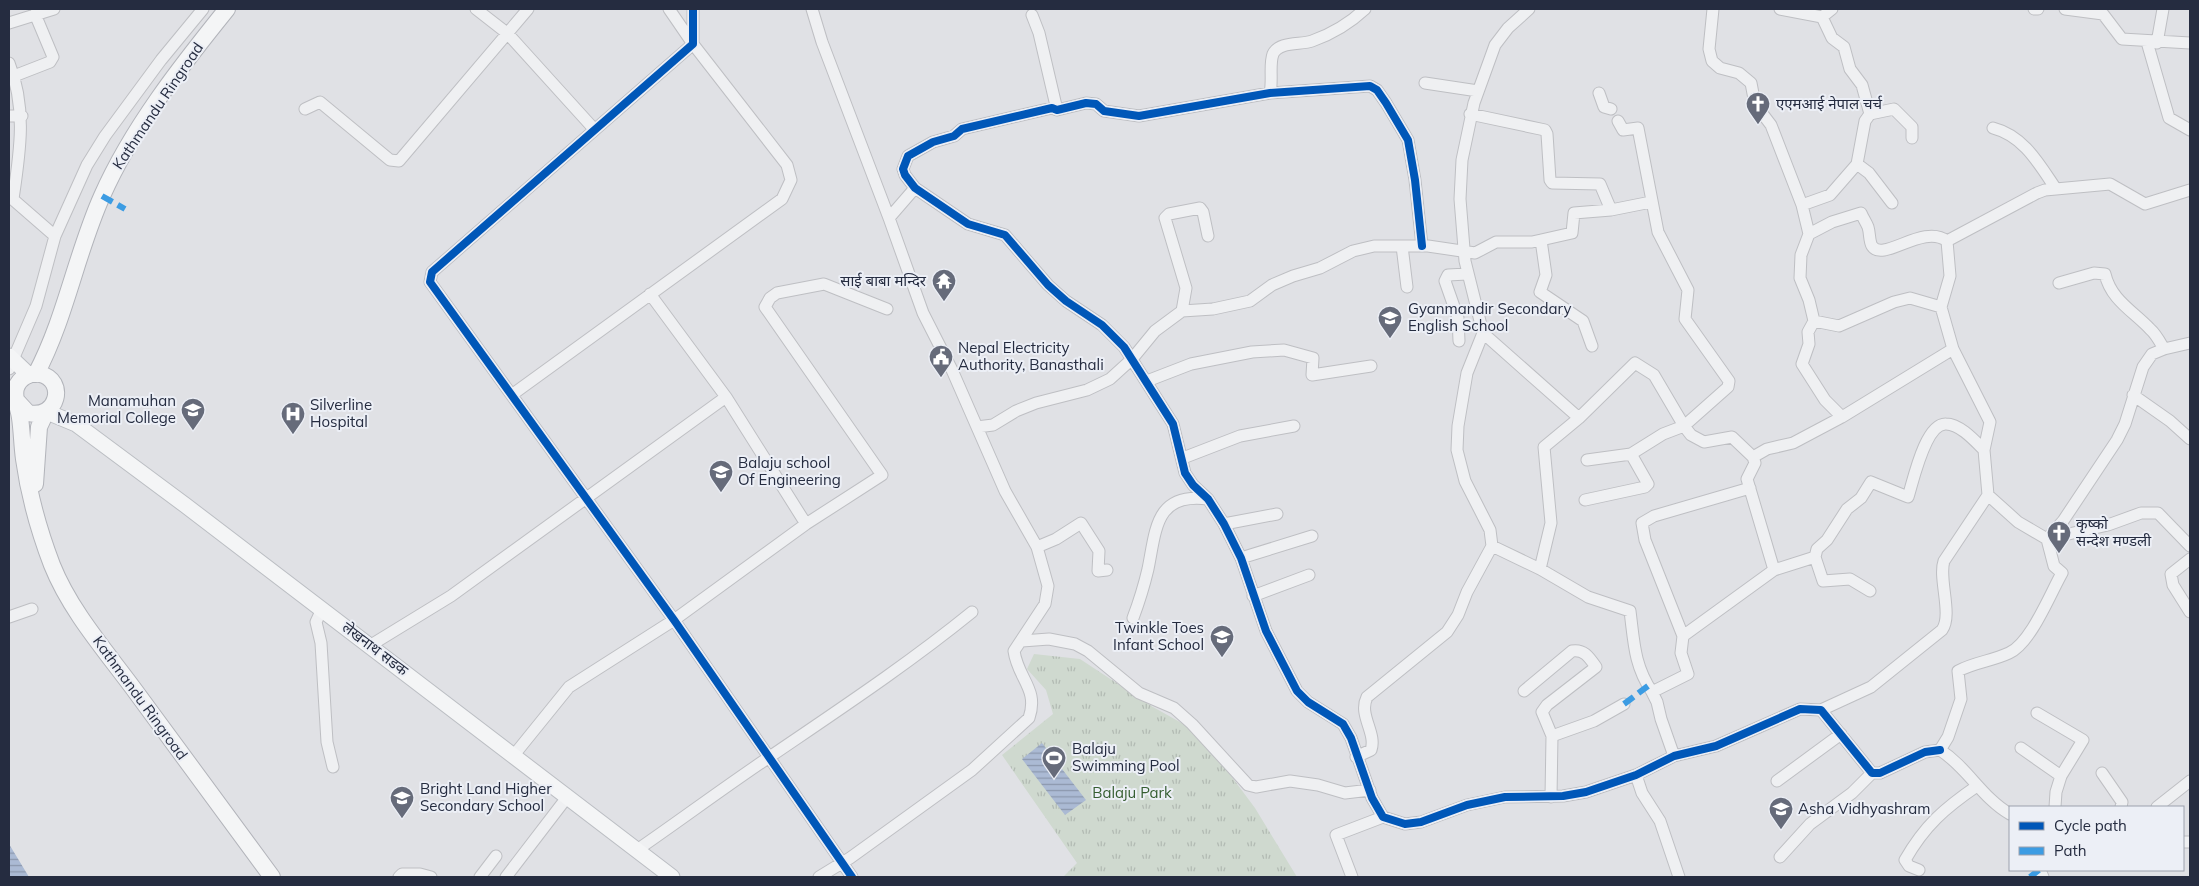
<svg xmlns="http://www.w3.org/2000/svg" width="2199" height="886" font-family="Mulish,'Noto Sans Devanagari',sans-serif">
	<defs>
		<pattern id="park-tufts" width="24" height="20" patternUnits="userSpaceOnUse" patternTransform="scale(1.25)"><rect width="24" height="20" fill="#cfd9cf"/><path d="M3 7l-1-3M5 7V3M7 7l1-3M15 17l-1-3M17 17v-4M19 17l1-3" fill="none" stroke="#b2bab3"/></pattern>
		<pattern id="water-rules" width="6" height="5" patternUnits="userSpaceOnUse" patternTransform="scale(1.25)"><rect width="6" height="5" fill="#abbad4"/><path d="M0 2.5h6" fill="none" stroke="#8b97ad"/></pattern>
	</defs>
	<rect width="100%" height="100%" fill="#e0e1e5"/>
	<path fill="url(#park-tufts)" d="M 1034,654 L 1080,659 L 1153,707 L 1187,726 L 1214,753 L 1255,808 L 1297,877 L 1063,877 L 1077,863 L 1002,755 L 1053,714 L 1046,690 L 1027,669 Z"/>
	<path fill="url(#water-rules)" d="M 1042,743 L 1086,800 L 1065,815 L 1022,759 Z
		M 9,844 L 29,877 L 9,877 Z"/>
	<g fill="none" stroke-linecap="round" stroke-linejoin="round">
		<defs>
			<path id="minor" d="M 476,9 L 508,34 L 594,129
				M 693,9 L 693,44 L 432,272 L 430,282 L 674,620 L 852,877
				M 812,9 L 822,42 L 889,218 L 923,313 L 952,370 L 1005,491 L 1037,547 L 1048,586 L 1045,604 L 1014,651 C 1018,679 1039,689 1029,718 L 972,770 L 850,858 L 819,877
				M 1713,9 L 1709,49 L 1712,61 L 1720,68 L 1739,73 L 1751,83 L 1755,104 L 1771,125 L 1802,205 L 1809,234 L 1801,255 L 1800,278 L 1809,300 L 1814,321 L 1808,332 L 1809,344 L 1802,364 L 1825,400 L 1842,417
				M 1780,9 L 1822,17 L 1832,9
				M 2034,9 L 2038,9
				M 2065,9 L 2103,14 L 2122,39 L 2190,43
				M 1032,15 L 1039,33 L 1057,110
				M 1822,17 L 1832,38 L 1844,47 L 1850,69 L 1862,85 L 1870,114 L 1894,109 L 1912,127 L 1912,138
				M 9,23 L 54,9
				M 2147,42 L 2169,118 L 2190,130
				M 2157,43 L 2163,9
				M 9,63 C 27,108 20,152 13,199
				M 14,76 L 50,62 L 53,57 L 35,14
				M 1425,83 L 1478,91
				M 1270,93 C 1273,80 1269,65 1273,54 C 1279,41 1301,45 1312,41 C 1332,34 1350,23 1365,9
				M 1599,93 L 1604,107 L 1611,109
				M 305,109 L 320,102 L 390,160 L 399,161 L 528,9
				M 1470,114 L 1545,130 L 1547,134 L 1550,180 L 1552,183 L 1600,184 L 1611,210 L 1651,202
				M 9,116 L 22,116
				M 1993,128 C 2024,136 2039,164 2056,189 L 2110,184 L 2145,204 L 2190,190
				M 1857,164 L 1869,173 L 1892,203
				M 9,196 L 55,236
				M 1802,205 L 1830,195 L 1857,164 L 1865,121 L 1870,114
				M 889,218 L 915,188
				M 1809,234 L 1832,222 L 1861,213 C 1863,218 1866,222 1868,227 C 1870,233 1869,241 1872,246 C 1883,263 1923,223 1947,241 L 1950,276 L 1941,307 L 1953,349 L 1990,422 L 1984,450 L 1988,495 L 2018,522 L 2047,539 L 2054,566 L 2062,573 C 2050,594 2031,643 2009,653 C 1992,661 1975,662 1958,671 L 1961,699 L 1948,737 L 1940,750
				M 1541,240 L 1572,233 L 1574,213 L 1611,210
				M 1947,241 L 2037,193 L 2045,190 L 2056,189
				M 1402,246 L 1407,287
				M 1422,246 L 1415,180 L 1408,140 L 1386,103 L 1377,90 L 1370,86 L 1270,93 L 1139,116 L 1104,111 L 1096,104 L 1086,103 L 1057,110 L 1052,108 L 962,129 L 954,136 L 933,142 L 908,156 L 903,169 L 905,175 L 915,188 L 968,224 L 1005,235 L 1048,285 L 1066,301 L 1102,325 L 1124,347 L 1173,424 L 1185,473 L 1193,485 L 1208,499 L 1224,524 L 1241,558 L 1266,631 L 1297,691 L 1308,702 L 1343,724 L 1351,738 L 1372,798 L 1383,817 L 1405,824 L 1421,822 L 1467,805 L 1505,797 L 1563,796 L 1586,792 L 1636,775 L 1674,756 L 1716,746 L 1800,709 L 1821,710 L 1872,773 L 1880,773 L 1925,752 L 1940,750
				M 2059,283 L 2094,273 L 2105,274 C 2111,300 2133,311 2150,329 C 2156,334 2160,342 2164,349
				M 650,294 L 726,397 L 806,524
				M 1182,311 L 1186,288 L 1165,218 L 1169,214 L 1200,208 L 1203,212 L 1208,236
				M 1814,321 L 1839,326 L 1894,302 L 1910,298 L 1941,307
				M 1483,333 L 1579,418
				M 1459,341 L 1458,318 L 1445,281 L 1448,275 L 1467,274
				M 9,369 L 36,306 L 55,236 L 87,165 L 105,136 L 161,60 L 203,9
				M 1147,381 L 1191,364 L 1252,352 L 1284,350 L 1313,358 L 1312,375 L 1371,366
				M 513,394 L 782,199 L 791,180 L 787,165 L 693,44 L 669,9
				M 2133,395 L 2170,421 L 2190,439
				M 977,427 L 993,425 L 1016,411 L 1036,403 L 1087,390 L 1110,379 L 1132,359 L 1155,331 L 1182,311 L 1213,309 L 1250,301 L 1272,285 L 1293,276 L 1320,268 L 1353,251 L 1374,246 L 1428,246 L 1475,253 L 1496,242 L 1532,242 L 1541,240 L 1546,275 L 1540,292 L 1583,321 L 1592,346
				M 1753,457 L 1767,449 L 1793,443 L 1842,417 L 1953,349
				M 1183,458 L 1240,436 L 1294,426
				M 1587,460 L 1631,454
				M 1585,500 L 1645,487 L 1648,484 L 1631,454 L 1663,434 L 1684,426 L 1728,387 L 1729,381 L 1685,319 L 1688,290 L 1658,232 L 1638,128 L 1623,130 L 1618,121
				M 1224,524 L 1277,514
				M 2047,539 L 2063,521 L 2117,440 L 2125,424 L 2143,367 L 2152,354 L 2164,349 L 2190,343
				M 2047,539 L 2108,525 L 2141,513 L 2158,513 L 2190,546
				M 1492,546 L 1540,569 L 1588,597 L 1630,611 C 1634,642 1634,665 1652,692
				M 1037,547 L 1056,539 L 1081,523 L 1099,551 L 1098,571 L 1107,570
				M 1815,557 L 1823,581 L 1850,579 L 1870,591
				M 1241,558 L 1312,536
				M 2190,559 L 2171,574 L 2173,585 L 2190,612
				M 1540,569 L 1551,523 L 1544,447 L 1579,418 L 1635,363 L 1654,375 L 1684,426 L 1691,435 L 1704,442 L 1732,437 L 1753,457 L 1755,463 L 1747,479 L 1774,570 L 1683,636 L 1681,653 L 1688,674 L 1652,692 L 1657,702 L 1661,719 L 1674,756
				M 1774,570 L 1815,557 L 1817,549 L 1827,540 L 1847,509 L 1861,498 L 1871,482 L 1908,497 C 1913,482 1925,423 1946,424 C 1960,424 1975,441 1984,450
				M 1253,596 L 1309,575
				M 322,609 L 316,622 L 321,643 L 327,742 L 333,767
				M 9,617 L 32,609
				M 1133,618 C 1139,602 1144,586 1148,569 C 1156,530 1155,492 1208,499
				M 1683,636 L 1645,540 L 1642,523 L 1654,516 L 1750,488
				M 1022,641 L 1049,639 L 1075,644 L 1088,651 L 1139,693 L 1174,708 L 1192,724 L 1248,785 L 1256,787 L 1290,781 L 1318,785 L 1345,793 L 1370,790
				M 371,645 L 451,596 L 726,397
				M 1524,691 L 1572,651 C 1584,649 1589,657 1596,667 L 1547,705 L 1542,712 L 1552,736 L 1551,797
				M 1821,710 L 1871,687 L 1942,630 C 1953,615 1938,578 1944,561 L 1988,495
				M 2037,713 L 2083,740 L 2061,776
				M 1552,736 L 1594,721 L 1624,704
				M 2021,748 L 2061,776 L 2056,792 L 2055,807
				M 1940,750 C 1967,767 1982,798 2010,814
				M 514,755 L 569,687 L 674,620 L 806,524 L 882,475 L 765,307 L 770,298 L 777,293 L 824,284 L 887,309
				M 1356,757 L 1371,750 C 1377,733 1358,715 1367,697 L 1447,632 L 1458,615 L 1467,592 L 1492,546 L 1490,530 L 1465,481 L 1457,450 L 1458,426 L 1467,373 L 1483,333 L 1465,261 L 1460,199 L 1462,160 L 1474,103 L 1495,45 L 1508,28 L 1529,9
				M 2102,773 L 2122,802 L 2121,807
				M 1636,775 L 1642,793 L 1660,821 L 1679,877
				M 1777,781 L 1841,734
				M 2157,807 L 2190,781
				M 2183,842 L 2190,842
				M 637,850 C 682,819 726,786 771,756 C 840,709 908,664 972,612
				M 1780,857 L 1810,824 L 1852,793 L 1872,773
				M 1919,870 L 1909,866 L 1905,860 C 1925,825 1945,808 1977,786
				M 2040,870 L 2043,877
				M 399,877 L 402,874 L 420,874 L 431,877
				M 480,877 L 496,856
				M 506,877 L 568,796
				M 1352,877 L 1336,835 L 1383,817"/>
			<path id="major" d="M 9,356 L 29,375
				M 47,412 L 76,424 L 185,505 L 672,877"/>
			<path id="highway" d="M 36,374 C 66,317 76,254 102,196 C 132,128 181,66 227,9
				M 16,400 L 28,413 C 58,420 67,380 40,374 C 30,372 19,378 16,388 C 13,398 19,408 20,418 C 22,431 22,445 24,459 C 29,495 39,531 52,565 C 70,610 104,649 133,688 C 179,751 225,814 272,877
				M 35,484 L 39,427 L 46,412"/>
		</defs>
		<use href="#minor" stroke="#bebfc3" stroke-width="13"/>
		<use href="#major" stroke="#bbbec3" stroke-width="17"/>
		<use href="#highway" stroke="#b2b4ba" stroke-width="18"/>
		<use href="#minor" stroke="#eff0f2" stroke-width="11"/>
		<use href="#major" stroke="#f4f5f6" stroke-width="15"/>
		<use href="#highway" stroke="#f4f5f6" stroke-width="16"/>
		<path stroke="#3c9ce3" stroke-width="6" stroke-dasharray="12 6" stroke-linecap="butt" d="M 102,196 L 125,209
			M 1624,704 L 1648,686
			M 2030,877 L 2039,870"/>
		<defs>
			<path id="cycleway" d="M 693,9 L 693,44 L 432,272 L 430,282 L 674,620 L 852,877
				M 1422,246 L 1415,180 L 1408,140 L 1386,103 L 1377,90 L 1370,86 L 1270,93 L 1139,116 L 1104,111 L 1096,104 L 1086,103 L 1057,110 L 1052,108 L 962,129 L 954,136 L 933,142 L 908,156 L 903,169 L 905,175 L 915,188 L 968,224 L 1005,235 L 1048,285 L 1066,301 L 1102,325 L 1124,347 L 1173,424 L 1185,473 L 1193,485 L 1208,499 L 1224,524 L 1241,558 L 1266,631 L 1297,691 L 1308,702 L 1343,724 L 1351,738 L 1372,798 L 1383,817 L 1405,824 L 1421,822 L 1467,805 L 1505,797 L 1563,796 L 1586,792 L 1636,775 L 1674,756 L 1716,746 L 1800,709 L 1821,710 L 1872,773 L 1880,773 L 1925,752 L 1940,750"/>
		</defs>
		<use href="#cycleway" stroke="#eceff6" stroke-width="11"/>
		<use href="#cycleway" stroke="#0057b8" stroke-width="8"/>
	</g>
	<defs>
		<symbol id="church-pin" viewBox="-11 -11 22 30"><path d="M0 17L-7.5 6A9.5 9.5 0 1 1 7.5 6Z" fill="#666b7a" stroke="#eceff6"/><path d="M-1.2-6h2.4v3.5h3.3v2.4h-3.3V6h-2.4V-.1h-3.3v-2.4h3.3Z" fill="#fff"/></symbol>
		<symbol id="temple-pin" viewBox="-11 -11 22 30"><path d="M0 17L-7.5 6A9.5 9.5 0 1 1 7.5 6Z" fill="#666b7a" stroke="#eceff6"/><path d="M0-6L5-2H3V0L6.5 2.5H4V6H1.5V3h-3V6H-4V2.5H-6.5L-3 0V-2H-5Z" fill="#fff"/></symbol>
		<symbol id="school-pin" viewBox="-11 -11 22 30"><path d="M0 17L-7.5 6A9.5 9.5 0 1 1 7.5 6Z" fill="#666b7a" stroke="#eceff6"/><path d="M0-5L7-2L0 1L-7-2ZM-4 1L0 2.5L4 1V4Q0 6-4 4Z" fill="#fff"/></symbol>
		<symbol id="civic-pin" viewBox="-11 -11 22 30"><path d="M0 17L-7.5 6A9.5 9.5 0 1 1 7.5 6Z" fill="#666b7a" stroke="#eceff6"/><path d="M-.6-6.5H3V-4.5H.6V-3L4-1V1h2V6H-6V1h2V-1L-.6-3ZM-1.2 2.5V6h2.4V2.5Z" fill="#fff"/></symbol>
		<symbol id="hospital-pin" viewBox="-11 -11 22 30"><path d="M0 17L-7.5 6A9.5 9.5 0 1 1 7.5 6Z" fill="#666b7a" stroke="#eceff6"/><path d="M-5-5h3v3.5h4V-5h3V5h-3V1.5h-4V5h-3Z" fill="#fff"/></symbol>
		<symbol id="university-pin" viewBox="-11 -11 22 30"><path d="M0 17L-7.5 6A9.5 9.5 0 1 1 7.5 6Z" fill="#666b7a" stroke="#eceff6"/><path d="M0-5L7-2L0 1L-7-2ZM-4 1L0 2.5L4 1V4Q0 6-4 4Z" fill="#fff"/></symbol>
		<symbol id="stadium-pin" viewBox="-11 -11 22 30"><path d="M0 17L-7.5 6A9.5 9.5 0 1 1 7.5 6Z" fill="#666b7a" stroke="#eceff6"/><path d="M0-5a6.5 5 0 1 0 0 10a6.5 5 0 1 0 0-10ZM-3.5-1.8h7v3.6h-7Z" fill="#fff"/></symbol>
	</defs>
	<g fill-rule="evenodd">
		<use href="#church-pin" x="1744" y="90" width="28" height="38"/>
		<use href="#temple-pin" x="930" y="267" width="28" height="38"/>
		<use href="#school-pin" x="1376" y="304" width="28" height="38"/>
		<use href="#civic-pin" x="927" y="343" width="28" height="38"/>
		<use href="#school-pin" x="179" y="396" width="28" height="38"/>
		<use href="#hospital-pin" x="279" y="400" width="28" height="38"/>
		<use href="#university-pin" x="707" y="458" width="28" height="38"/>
		<use href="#church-pin" x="2045" y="519" width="28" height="38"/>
		<use href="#school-pin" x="1208" y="623" width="28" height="38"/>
		<use href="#stadium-pin" x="1040" y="744" width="28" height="38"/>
		<use href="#school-pin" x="388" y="784" width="28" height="38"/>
		<use href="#school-pin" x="1767" y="795" width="28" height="38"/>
	</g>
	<g text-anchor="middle" stroke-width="4" stroke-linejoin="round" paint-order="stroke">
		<g font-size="15" fill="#252c40" stroke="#eceff6" text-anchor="start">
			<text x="1776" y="109">एएमआई नेपाल चर्च</text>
			<text x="926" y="286" text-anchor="end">साई बाबा मन्दिर</text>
			<text x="1408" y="314">Gyanmandir Secondary<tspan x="1408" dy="17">English School</tspan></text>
			<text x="958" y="353">Nepal Electricity<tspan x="958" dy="17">Authority, Banasthali</tspan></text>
			<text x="176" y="406" text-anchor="end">Manamuhan<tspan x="176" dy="17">Memorial College</tspan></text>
			<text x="310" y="410">Silverline<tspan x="310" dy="17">Hospital</tspan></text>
			<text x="738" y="468">Balaju school<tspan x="738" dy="17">Of Engineering</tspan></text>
			<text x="2076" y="529">कृष्को<tspan x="2076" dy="17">सन्देश मण्डली</tspan></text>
			<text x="1204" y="633" text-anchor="end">Twinkle Toes<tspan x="1204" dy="17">Infant School</tspan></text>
			<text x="1072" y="754">Balaju<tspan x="1072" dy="17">Swimming Pool</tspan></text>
			<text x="420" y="794">Bright Land Higher<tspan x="420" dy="17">Secondary School</tspan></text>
			<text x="1798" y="814">Asha Vidhyashram</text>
		</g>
		<g font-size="15" fill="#252c40" stroke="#eceff6">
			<text transform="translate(158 106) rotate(-56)" y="5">Kathmandu Ringroad</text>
			<text transform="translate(375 649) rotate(37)" y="5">लेखनाथ सडक</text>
			<text transform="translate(140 698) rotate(54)" y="5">Kathmandu Ringroad</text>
		</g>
		<g font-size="15" fill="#355e31" stroke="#eceff6">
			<text x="1132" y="798">Balaju Park</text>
		</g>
	</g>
	<rect width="2199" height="886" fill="none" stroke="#252c40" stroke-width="20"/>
	<rect x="2009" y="806" width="175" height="65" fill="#eceff6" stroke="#9ca1ad"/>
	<rect x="2019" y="822" width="25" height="8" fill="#0057b8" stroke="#9ca1ad"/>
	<text x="2054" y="831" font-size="15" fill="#252c40">Cycle path</text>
	<rect x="2019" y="847" width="25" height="8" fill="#3c9ce3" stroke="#9ca1ad"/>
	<text x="2054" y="856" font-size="15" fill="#252c40">Path</text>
</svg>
